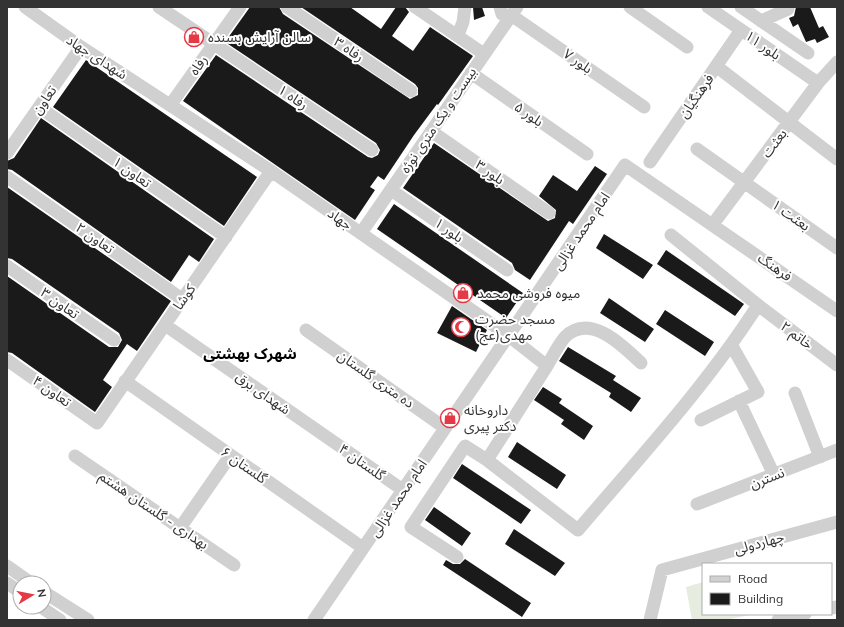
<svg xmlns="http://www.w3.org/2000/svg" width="844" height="627" font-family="Mulish,'Noto Sans Arabic',sans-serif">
	<rect width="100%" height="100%" fill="#fff"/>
	<path fill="#e6ecdf" d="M 703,582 L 703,614 L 754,614 L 726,620 L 692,620 L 686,587 Z"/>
	<path fill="#1a1a1a" d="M 250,7 L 279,7 L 283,14 L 410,99 L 418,95 L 418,88 L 415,84 L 301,7 L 350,7 L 381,29 L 396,7 L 405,7 L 409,12 L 392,36 L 413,51 L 430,27 L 473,56 L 438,105 L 437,104 L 414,135 L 384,180 L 378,176 L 370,187 L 375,190 L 355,220 L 183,101 L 216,55 L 368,157 L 372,158 L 378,155 L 380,150 L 376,143 L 225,42 Z
		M 473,7 L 482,7 L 485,16 L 474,20 Z
		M 796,7 L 810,7 L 819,28 L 823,26 L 829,37 L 817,43 L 815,39 L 806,42 L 798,24 L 793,27 L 789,18 L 794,16 Z
		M 86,60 L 257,177 L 224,226 L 53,107 Z
		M 41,118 L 214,239 L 199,262 L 189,255 L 171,282 L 12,170 L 7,169 L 7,161 L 14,158 Z
		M 434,143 L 548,221 L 555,218 L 556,210 L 539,196 L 553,175 L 577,191 L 595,166 L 607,174 L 573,224 L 569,221 L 530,280 L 515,270 L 512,263 L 403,188 Z
		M 7,187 L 171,301 L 137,351 L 127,344 L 103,380 L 112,387 L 95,412 L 12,353 L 7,352 L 7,276 L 109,347 L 118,347 L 122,340 L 119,333 L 12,259 L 7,258 Z
		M 394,204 L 523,293 L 506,318 L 377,229 Z
		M 604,234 L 653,265 L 643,279 L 596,248 Z
		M 666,250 L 744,304 L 735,316 L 657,264 Z
		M 609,298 L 654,329 L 645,342 L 600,313 Z
		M 452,306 L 487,330 L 476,352 L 437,333 Z
		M 665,310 L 714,342 L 705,356 L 656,324 Z
		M 568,347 L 616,376 L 613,380 L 641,398 L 631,412 L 609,397 L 611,393 L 559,361 Z
		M 543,387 L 562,399 L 559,403 L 593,426 L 584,440 L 561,424 L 564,420 L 534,400 Z
		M 517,442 L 566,475 L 557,489 L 508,457 Z
		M 462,464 L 531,510 L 521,524 L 453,478 Z
		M 434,507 L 471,533 L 462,546 L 425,520 Z
		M 514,529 L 565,563 L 555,576 L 505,544 Z
		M 465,559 L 531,603 L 522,617 L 443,565 L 446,560 L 453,564 L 460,564 Z"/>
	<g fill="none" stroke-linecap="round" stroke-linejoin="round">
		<path stroke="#d0d0d0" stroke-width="13" d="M 25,7 L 81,47 L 271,171 L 509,336 L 547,366 C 553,356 558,345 565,337 C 590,312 623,346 641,363
			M 159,7 L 372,150
			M 287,7 L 411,91
			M 415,7 L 484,54
			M 500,7 L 502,14
			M 630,7 L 687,47
			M 708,7 L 818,83
			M 741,7 L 808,53
			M 511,15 L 644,107
			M 761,21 L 788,9
			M 458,35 L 463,22 L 465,7
			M 716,66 L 837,159
			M 471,73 L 587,154
			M 171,104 L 240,7
			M 39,107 L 226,237
			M 431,131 L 549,213
			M 697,149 L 837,248
			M 7,153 L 81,47
			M 650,162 L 741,30
			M 7,177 L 182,299
			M 391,190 L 507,270
			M 713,224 L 818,83 L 837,62
			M 361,233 L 517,7
			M 7,266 L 114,340
			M 758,305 L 837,365
			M 165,325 L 403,490
			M 306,330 L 445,428
			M 7,360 L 97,423 L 271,171
			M 547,366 L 487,460 L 578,530 C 640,457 706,386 758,305 L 671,235
			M 125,381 L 363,548
			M 795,393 L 820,457
			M 739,401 L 774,475
			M 701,420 L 758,392 L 732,346
			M 75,456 L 234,565
			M 697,504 L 837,450
			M 180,528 L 230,456
			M 457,557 L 411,527 L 465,446 L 487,460
			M 7,566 L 31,583
			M 7,583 L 20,592
			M 44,592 L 88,620
			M 41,607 L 60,620
			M 831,608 L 837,607
			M 314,620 L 625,165 L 837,311
			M 650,620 L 662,570 L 837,522
			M 778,620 L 805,614"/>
	</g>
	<defs>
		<symbol id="shop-ring" viewBox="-11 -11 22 22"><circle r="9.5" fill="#fff" stroke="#e63946" stroke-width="1.5"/><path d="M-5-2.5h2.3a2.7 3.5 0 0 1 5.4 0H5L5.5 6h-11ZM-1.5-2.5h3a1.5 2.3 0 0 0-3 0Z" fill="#e63946"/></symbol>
		<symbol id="mosque-ring" viewBox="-11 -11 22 22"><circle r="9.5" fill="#fff" stroke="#e63946" stroke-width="1.5"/><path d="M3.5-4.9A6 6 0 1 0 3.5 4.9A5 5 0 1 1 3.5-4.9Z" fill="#e63946"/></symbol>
	</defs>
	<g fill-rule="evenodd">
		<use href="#shop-ring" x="183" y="26" width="22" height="22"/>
		<use href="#shop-ring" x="452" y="282" width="22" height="22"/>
		<use href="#mosque-ring" x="450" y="316" width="22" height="22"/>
		<use href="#shop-ring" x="439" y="407" width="22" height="22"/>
	</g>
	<g text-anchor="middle" stroke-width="4" stroke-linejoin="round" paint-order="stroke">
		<g font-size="14" fill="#333" stroke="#fff" text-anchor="start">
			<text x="208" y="42">سالن آرایش بسنده</text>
			<text x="477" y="298">میوه فروشی محمد</text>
			<text x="475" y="324">مسجد حضرت<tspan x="475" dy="16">مهدی(عج)</tspan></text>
			<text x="464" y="415">داروخانه<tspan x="464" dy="16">دکتر پیری</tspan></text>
		</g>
		<g font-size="14" fill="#333" stroke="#fff">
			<text transform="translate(763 45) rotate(35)" y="5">بلور ۱۱</text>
			<text transform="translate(349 49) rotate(34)" y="5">رفاه ۳</text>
			<text transform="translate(97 57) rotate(33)" y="5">شهدای جهاد</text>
			<text transform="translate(578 61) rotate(35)" y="5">بلور ۷</text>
			<text transform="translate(198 65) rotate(-55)" y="5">رفاه</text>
			<text transform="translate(696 96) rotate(-55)" y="5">فرهنگیان</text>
			<text transform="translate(293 97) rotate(34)" y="5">رفاه ۱</text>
			<text transform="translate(44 100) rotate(-55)" y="5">تعاون</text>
			<text transform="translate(529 114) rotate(35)" y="5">بلور ۵</text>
			<text transform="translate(438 120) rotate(-56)" y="5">بیست و یک متری نوژه</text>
			<text transform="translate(774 143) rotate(-53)" y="5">بعثت</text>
			<text transform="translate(132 172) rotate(35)" y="5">تعاون ۱</text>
			<text transform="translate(490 172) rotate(35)" y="5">بلور ۳</text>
			<text transform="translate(791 215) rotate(35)" y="5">بعثت ۱</text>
			<text transform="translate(340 219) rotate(35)" y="5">جهاد</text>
			<text transform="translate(449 230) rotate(35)" y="5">بلور ۱</text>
			<text transform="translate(581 231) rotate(-56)" y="5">امام محمد غزالی</text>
			<text transform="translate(95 238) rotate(35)" y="5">تعاون ۲</text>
			<text transform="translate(775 267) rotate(35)" y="5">فرهنگ</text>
			<text transform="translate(184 297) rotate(-55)" y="5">کوشا</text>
			<text transform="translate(60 303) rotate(35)" y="5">تعاون ۳</text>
			<text transform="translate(797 335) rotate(37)" y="5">خاتم ۲</text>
			<text transform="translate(376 379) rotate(35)" y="5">ده متری گلستان</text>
			<text transform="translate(52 391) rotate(35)" y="5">تعاون ۴</text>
			<text transform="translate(263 393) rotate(35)" y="5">شهدای برق</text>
			<text transform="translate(362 462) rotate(35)" y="5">گلستان ۴</text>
			<text transform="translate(244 465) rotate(35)" y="5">گلستان ۶</text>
			<text transform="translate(767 478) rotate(-21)" y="5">نسترن</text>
			<text transform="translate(398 498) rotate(-56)" y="5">امام محمد غزالی</text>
			<text transform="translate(154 510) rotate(34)" y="5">بهداری - گلستان هشتم</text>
			<text transform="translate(759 543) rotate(-15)" y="5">چهاردولی</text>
		</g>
		<g font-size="15" font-weight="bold" fill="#000" stroke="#fff">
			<text x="250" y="359">شهرک بهشتی</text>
		</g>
	</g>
	<rect width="844" height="627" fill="none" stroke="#333333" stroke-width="16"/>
	<rect x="702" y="563" width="130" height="52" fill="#ffffff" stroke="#adadad"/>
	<rect x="710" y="576" width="20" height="6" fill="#d0d0d0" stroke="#adadad"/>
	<text x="738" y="583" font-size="12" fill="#333333">Road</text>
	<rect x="710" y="593" width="20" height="12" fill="#1a1a1a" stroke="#adadad"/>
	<text x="738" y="603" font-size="12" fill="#333333">Building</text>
	<g transform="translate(32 595) rotate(80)"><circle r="19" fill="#ffffff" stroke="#adadad"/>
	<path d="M0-3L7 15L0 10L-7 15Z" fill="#e63946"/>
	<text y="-6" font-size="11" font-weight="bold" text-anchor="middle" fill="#333333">N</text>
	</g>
</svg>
